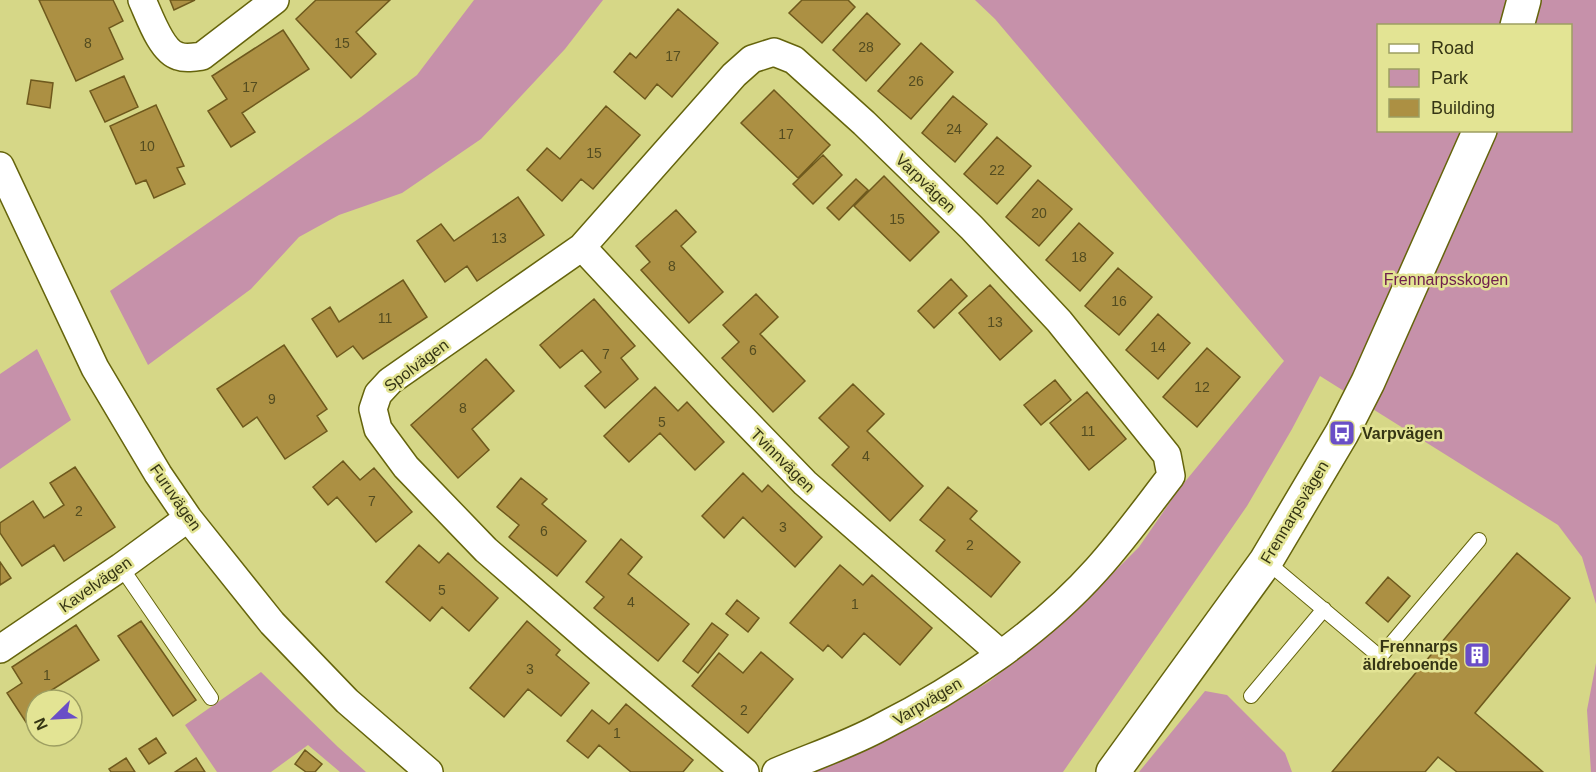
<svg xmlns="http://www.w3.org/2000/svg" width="1596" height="772" font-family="Arial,sans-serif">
	<rect width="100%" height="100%" fill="#d6d787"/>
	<path fill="#c691aa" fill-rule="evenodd" d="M 474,0 L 603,0 L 565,49 L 481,139 L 402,193 L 339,215 L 299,237 L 251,289 L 148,365 L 110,291 L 361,117 L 417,75 Z
		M 975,0 L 1596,0 L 1596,604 L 1582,557 L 1558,525 L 1320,376 L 1292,429 L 1247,506 L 1063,772 L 814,772 L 925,721 L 990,681 L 1062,624 L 1139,547 L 1179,489 L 1284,361 L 995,19 ZM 1378,26 L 1570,26 L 1570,130 L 1378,130 Z
		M 37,349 L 71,420 L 0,469 L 0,374 Z
		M 1596,663 L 1596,772 L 1591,772 L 1587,710 Z
		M 261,672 L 338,747 L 366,772 L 340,772 L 308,745 L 271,772 L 217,772 L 185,725 Z
		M 1205,691 L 1227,695 L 1285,753 L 1292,772 L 1139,772 Z"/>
	<path fill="#ac9043" stroke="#6e591d" stroke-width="1.5" d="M 39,0 L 113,0 L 123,21 L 109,28 L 123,59 L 76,81 Z
		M 170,0 L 195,0 L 174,10 Z
		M 316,0 L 390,0 L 356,32 L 376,54 L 351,78 L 296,19 Z
		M 802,0 L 848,0 L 855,7 L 822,43 L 789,13 Z
		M 678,9 L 718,43 L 672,97 L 657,84 L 645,99 L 614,72 L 630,53 L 636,58 Z
		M 867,13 L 900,44 L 866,81 L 833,50 Z
		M 283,30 L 309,69 L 242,113 L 255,132 L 231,147 L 208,111 L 227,99 L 212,76 Z
		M 921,43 L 953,72 L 911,119 L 878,91 Z
		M 124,76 L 138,107 L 105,122 L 90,91 Z
		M 31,80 L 53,83 L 50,108 L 27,104 Z
		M 774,90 L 830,145 L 798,178 L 741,123 Z
		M 953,96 L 987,124 L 955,162 L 922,133 Z
		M 156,105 L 184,166 L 177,168 L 185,184 L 154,198 L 146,180 L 136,184 L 110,126 Z
		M 606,106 L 640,135 L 593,189 L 581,179 L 562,201 L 527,170 L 547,148 L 560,159 Z
		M 997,137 L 1031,166 L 997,204 L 964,174 Z
		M 823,155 L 842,175 L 813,204 L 793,184 Z
		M 884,176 L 939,232 L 910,261 L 854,206 Z
		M 856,179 L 868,190 L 839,220 L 827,208 Z
		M 1038,180 L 1072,209 L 1039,246 L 1006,217 Z
		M 518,197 L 544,235 L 477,281 L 467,266 L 445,282 L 417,241 L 441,224 L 454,241 Z
		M 676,210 L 696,232 L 681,246 L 723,292 L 689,323 L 641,270 L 650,262 L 636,246 Z
		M 1079,223 L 1113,253 L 1080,291 L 1046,260 Z
		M 1118,268 L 1152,297 L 1119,335 L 1085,306 Z
		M 951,279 L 967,296 L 934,328 L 918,311 Z
		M 403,280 L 427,317 L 363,359 L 353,346 L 337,357 L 312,319 L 330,307 L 339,322 Z
		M 990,285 L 1032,331 L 1000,360 L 959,313 Z
		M 756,294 L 778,317 L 760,334 L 805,381 L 773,412 L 722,358 L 739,342 L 723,325 Z
		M 594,299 L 635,346 L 621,358 L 638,379 L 605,408 L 585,386 L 601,372 L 582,350 L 560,368 L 540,345 Z
		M 1158,314 L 1190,343 L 1158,379 L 1126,350 Z
		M 284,345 L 327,409 L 317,416 L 327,431 L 285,459 L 257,417 L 243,427 L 217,389 Z
		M 1207,348 L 1240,377 L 1197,427 L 1163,397 Z
		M 486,359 L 514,391 L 472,429 L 489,450 L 458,478 L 411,425 Z
		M 1055,380 L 1071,400 L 1041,425 L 1024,405 Z
		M 853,384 L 884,414 L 867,431 L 923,486 L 890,521 L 832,465 L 849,447 L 819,418 Z
		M 655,387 L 678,411 L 687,402 L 724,442 L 695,470 L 660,433 L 629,462 L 604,436 Z
		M 1087,392 L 1126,439 L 1089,470 L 1050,423 Z
		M 343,461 L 360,480 L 374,468 L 412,512 L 376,542 L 337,497 L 328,505 L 313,487 Z
		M 75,467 L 115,527 L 64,561 L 54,545 L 22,566 L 0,533 L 0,523 L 33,501 L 44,518 L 64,505 L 50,483 Z
		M 743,473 L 762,492 L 768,485 L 822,537 L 795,567 L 743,517 L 724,538 L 702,516 Z
		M 521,478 L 547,499 L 542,504 L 586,541 L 557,576 L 509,537 L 519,525 L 497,507 Z
		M 948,487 L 977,511 L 970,519 L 1020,562 L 991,597 L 936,551 L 945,540 L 920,520 Z
		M 621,539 L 642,557 L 628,574 L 689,624 L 658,661 L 594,608 L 604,597 L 586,582 Z
		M 419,545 L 439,563 L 448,553 L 498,598 L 469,631 L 442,607 L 430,621 L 386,582 Z
		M 1517,553 L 1570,598 L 1475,713 L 1543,772 L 1457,772 L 1438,757 L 1425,772 L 1332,772 Z
		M 0,562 L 11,578 L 0,585 Z
		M 840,565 L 863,585 L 872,575 L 932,628 L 900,665 L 864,633 L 842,658 L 828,645 L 823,651 L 790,623 Z
		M 1388,577 L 1410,596 L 1388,622 L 1366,603 Z
		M 737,600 L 759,618 L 748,632 L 726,614 Z
		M 141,621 L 196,700 L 173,716 L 118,636 Z
		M 527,621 L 560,650 L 556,655 L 589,683 L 561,716 L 528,689 L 504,717 L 470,688 Z
		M 712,623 L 728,635 L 698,673 L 683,661 Z
		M 76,625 L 99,660 L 36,700 L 35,736 L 7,693 L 22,683 L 12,667 Z
		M 761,652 L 793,679 L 748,733 L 692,686 L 719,653 L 743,673 Z
		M 626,704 L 693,760 L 683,772 L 631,772 L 599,745 L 588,758 L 567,741 L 592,710 L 609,724 Z
		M 156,738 L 166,753 L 149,764 L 139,749 Z
		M 305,750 L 322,764 L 315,772 L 306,772 L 295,764 Z
		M 126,758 L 135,772 L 111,772 L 109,769 Z
		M 196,758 L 205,772 L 175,772 Z"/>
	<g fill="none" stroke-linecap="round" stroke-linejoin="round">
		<defs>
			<path id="service" d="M 1266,561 L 1380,657 L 1479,540
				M 121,567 L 211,698
				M 1251,696 L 1324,609"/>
			<path id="minor" d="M 142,0 C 149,15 161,51 178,56 C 186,59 194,57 202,56 L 275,0
				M 0,166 L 95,368 L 158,474 L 188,518 L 272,623 L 347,701 L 429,772
				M 582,247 L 720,395 L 805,483 L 1001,654
				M 0,649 L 121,567 L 188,518
				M 745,772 L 594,644 L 486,550 L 406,467 L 378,429 L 373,409 L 378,394 L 390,381 L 582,247 L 734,75 L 752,59 L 774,52 L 794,60 L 864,123 L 972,228 L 1059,321 L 1167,455 L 1171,476 C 1147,507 1124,539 1097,569 C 1040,633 958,688 881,727 C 848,745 811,757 776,772"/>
			<path id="tertiary" d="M 1517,26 L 1524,0
				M 1113,772 L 1266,561 L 1342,433 L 1368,382 L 1480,130"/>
		</defs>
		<use href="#service" stroke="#65640c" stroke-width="16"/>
		<use href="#minor" stroke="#65640c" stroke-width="30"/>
		<use href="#tertiary" stroke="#65640c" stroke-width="36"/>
		<use href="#service" stroke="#fff" stroke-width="14"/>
		<use href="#minor" stroke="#fff" stroke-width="27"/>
		<use href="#tertiary" stroke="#fff" stroke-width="33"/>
	</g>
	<defs>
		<symbol id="bus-square" viewBox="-11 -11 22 22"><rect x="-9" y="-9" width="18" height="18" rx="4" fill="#6a4ec7" stroke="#e3e494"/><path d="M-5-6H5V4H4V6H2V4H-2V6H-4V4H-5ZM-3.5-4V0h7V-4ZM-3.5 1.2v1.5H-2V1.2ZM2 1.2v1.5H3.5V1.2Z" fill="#fff"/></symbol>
		<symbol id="building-square" viewBox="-11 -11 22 22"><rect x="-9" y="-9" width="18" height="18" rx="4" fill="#6a4ec7" stroke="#e3e494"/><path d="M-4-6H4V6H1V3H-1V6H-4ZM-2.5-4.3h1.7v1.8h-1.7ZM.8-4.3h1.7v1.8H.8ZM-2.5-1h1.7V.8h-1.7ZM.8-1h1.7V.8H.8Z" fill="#fff"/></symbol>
	</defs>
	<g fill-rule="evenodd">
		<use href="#bus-square" x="1327" y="418" width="30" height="30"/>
		<use href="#building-square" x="1462" y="640" width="30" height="30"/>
	</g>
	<g text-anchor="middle" stroke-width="5" stroke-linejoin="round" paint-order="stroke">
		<g font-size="14" fill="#534c20">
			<text x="88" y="48">8</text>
			<text x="342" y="48">15</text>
			<text x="866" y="52">28</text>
			<text x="673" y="61">17</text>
			<text x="916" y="86">26</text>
			<text x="250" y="92">17</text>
			<text x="954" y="134">24</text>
			<text x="786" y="139">17</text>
			<text x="147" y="151">10</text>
			<text x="594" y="158">15</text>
			<text x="997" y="175">22</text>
			<text x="1039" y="218">20</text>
			<text x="897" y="224">15</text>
			<text x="499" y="243">13</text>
			<text x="1079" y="262">18</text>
			<text x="672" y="271">8</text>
			<text x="1119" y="306">16</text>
			<text x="385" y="323">11</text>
			<text x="995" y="327">13</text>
			<text x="1158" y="352">14</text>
			<text x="753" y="355">6</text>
			<text x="606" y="359">7</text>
			<text x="1202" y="392">12</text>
			<text x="272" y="404">9</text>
			<text x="463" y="413">8</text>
			<text x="662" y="427">5</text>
			<text x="1088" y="436">11</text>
			<text x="866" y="461">4</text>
			<text x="372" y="506">7</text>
			<text x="79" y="516">2</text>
			<text x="783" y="532">3</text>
			<text x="544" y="536">6</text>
			<text x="970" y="550">2</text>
			<text x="442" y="595">5</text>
			<text x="631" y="607">4</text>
			<text x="855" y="609">1</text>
			<text x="530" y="674">3</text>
			<text x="47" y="680">1</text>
			<text x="744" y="715">2</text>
			<text x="617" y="738">1</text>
		</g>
		<g font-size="16" fill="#353514" stroke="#e3e494">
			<text transform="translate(926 183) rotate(44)" y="6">Varpvägen</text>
			<text transform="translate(416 365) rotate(-37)" y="6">Spolvägen</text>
			<text transform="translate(783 460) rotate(45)" y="6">Tvinnvägen</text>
			<text transform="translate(176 497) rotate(55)" y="6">Furuvägen</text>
			<text transform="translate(1294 512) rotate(-59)" y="6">Frennarpsvägen</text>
			<text transform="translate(95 584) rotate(-35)" y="6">Kavelvägen</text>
			<text transform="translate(927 701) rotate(-31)" y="6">Varpvägen</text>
		</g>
		<g font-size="16" fill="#70204d" stroke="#e3e494">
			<text x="1446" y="285">Frennarpsskogen</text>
		</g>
		<g font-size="16" font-weight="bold" fill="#353514" stroke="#e3e494" text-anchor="start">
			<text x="1362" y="439">Varpvägen</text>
			<text x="1458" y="652" text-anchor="end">Frennarps<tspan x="1458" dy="18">äldreboende</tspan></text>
		</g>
	</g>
	<rect x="1377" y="24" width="195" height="108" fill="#e3e494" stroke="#9d9e61" stroke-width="1.5"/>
	<rect x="1389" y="44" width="30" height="9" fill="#ffffff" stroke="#9d9e61" stroke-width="1.5"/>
	<text x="1431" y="54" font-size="18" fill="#353514">Road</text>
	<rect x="1389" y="69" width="30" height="18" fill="#c691aa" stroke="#9d9e61" stroke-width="1.5"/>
	<text x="1431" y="84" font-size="18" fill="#353514">Park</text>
	<rect x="1389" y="99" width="30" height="18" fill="#ac9043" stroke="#9d9e61" stroke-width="1.5"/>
	<text x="1431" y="114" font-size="18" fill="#353514">Building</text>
	<g transform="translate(54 718) rotate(246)"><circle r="28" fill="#e3e494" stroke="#9d9e61" stroke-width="1.5"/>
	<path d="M0-4.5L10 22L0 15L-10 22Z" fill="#6a4ec7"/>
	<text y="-9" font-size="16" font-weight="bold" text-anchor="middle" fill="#353514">N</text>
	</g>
</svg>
